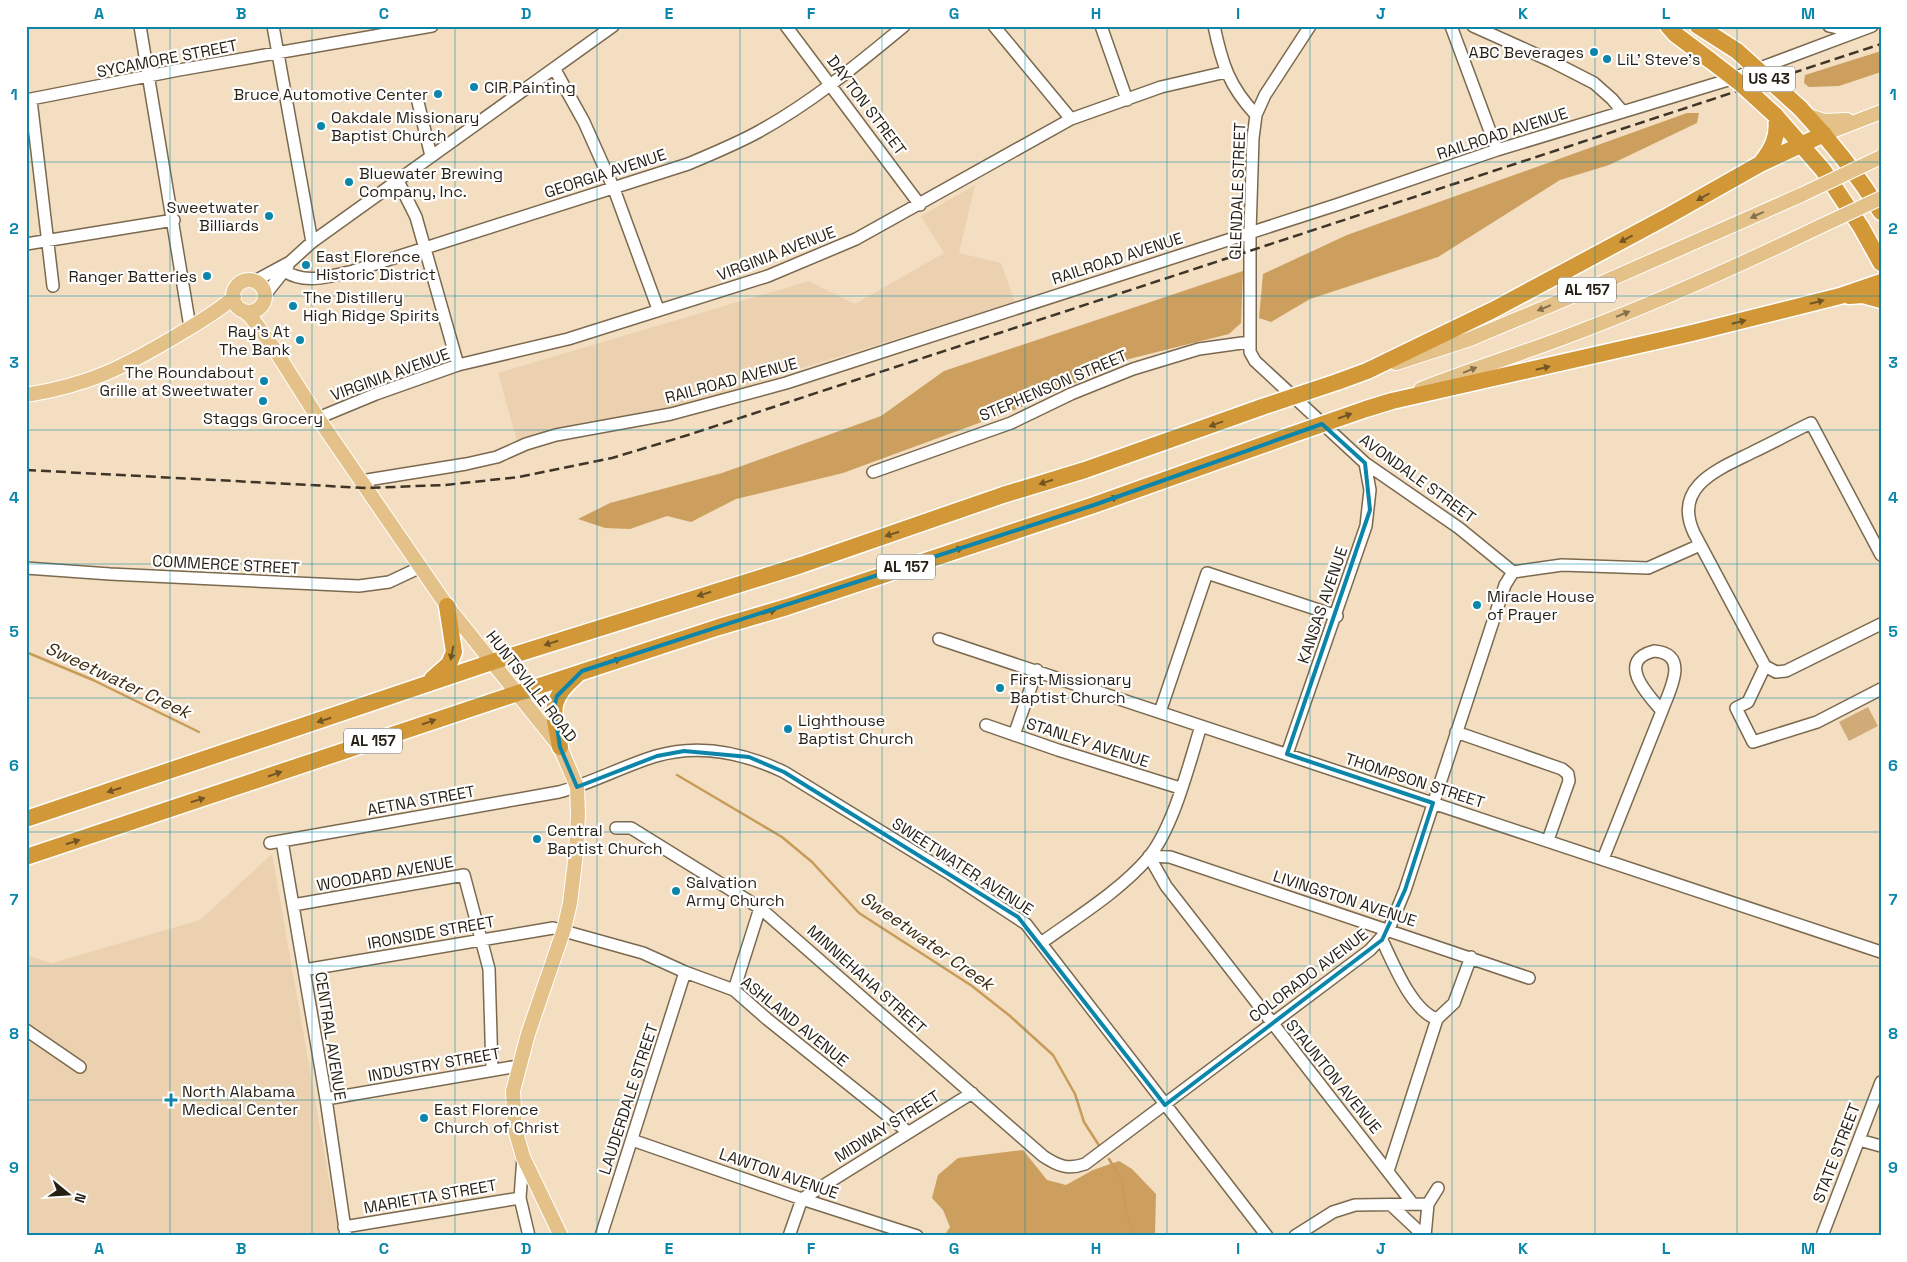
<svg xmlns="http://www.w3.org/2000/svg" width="1907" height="1262" font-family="'Space Grotesk',sans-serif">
	<rect width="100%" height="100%" fill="#f3dec1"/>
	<path fill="#ebd1af" d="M 975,185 L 959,253 L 1001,263 L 1015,302 L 802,368 L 741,389 L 703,400 L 550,431 L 517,441 L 498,373 L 809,281 L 855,304 L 944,253 L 921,216 Z
		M 272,854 L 339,1236 L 26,1236 L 26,955 L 52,963 L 200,920 Z"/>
	<path fill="#d0ab78" d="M 1868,707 L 1878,726 L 1849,741 L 1839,722 Z"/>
	<path fill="#cc9f5e" d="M 1881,51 L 1881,72 L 1839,86 L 1809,87 L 1804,83 L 1805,75 Z
		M 1687,113 L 1699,113 L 1697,123 L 1609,165 L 1560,180 L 1438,257 L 1310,299 L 1271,322 L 1259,318 L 1263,274 L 1347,235 Z
		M 1243,271 L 1241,323 L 1229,334 L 1129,359 L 1017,409 L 843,473 L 736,499 L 691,522 L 667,516 L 630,529 L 605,528 L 578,519 L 610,503 L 722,473 L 881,416 L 944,371 Z
		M 1023,1150 L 1047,1180 L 1066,1185 L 1093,1170 L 1119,1161 L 1132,1169 L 1156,1194 L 1155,1236 L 944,1236 L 950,1227 L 943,1210 L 932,1198 L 938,1175 L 958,1158 Z"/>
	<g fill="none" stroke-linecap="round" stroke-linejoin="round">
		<path stroke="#c89b59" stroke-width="2.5" d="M 26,652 L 93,680 L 199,732
			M 677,775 L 782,837 L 812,862 L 859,913 L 972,986 L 1010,1016 L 1053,1055 L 1075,1094 L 1084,1122 L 1100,1147
			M 1109,1159 L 1122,1181 L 1126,1211 L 1134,1236"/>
		<defs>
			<path id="minor" d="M 140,26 L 190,327
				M 273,26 L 312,242
				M 786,26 L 920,205
				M 994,26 L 1071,119
				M 1101,26 L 1127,100
				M 1214,26 C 1222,64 1229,86 1256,115
				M 1310,26 L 1265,95 L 1256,115 L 1253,138 L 1250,232 L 1250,352 L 1255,361 L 1365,463 L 1459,528 L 1513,572
				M 1451,26 L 1497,150
				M 1473,26 L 1551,61 L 1594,83 L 1612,99 L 1622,111
				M 1829,26 L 1854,32
				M 554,68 L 584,122 L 614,189 L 658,309
				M 417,98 L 431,156
				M 26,100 L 179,70 L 432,26
				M 31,100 L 53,286
				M 398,181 L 416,217 L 458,365
				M 26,244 L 174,220
				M 285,271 C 304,285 332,276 353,271 L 688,164 C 712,154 736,144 758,132 C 811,103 858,64 904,26
				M 255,281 L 290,262 L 312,242 L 613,26
				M 265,295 L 288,266
				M 318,418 L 376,394 L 458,365 L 568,339 L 768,276 L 856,239 L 1071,119 L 1161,87 L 1226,72
				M 873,472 L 1011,423 L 1071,394 L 1133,369 L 1199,349 L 1249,342
				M 361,481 L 466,464 L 497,457 L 526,444 L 556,435 L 671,414 L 786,383 L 1339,204 L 1497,150 L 1728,80 L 1872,26
				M 1881,555 L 1811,423 C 1792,432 1772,443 1753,452 C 1719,469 1672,486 1694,533 L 1765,666 L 1776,672 L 1786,671 L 1881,624
				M 26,568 L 110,574 L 359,586 L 389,582 L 421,567
				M 1513,572 L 1562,565 L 1648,568 L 1700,545
				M 939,639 L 1881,952
				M 1654,651 C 1691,654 1669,691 1662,711 C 1648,695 1615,661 1654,651 Z
				M 1765,666 L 1748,702 L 1736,708 L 1753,742 L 1817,722 L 1881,689
				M 1160,712 L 1207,573 L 1337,616
				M 986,725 L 1058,750 L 1180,788
				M 1456,732 L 1562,769 L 1568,774 L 1569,781 L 1548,840
				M 1014,735 L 1037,670
				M 1287,754 L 1366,526 L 1370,490 L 1365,463
				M 616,828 L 631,828 L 760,908 L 1043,1156 C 1058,1166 1068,1170 1085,1164 L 1370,950 L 1389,929 L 1405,890 L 1505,585 L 1513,572
				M 282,841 L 326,1099 L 346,1236
				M 270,843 L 559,792 C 592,783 623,766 656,756 C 700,743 744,753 784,772 L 947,872 L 1026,924 L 1267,1236
				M 1149,856 L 1166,886 L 1413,1204
				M 1149,856 L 1170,857 L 1529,978
				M 1603,859 L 1662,711
				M 293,905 L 464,875 L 489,969 L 492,1070
				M 1382,940 C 1393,963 1412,1011 1437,1019
				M 1041,943 C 1077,917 1120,891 1149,857 C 1174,826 1189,764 1201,726
				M 304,970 L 553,928 L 643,953 L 685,972 L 734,990 L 767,1019 L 908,1132
				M 734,990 L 760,908
				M 1437,1019 L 1454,1003 L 1471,957
				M 26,1030 L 80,1067
				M 326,1099 L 518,1066
				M 632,1140 L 802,1199 L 917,1236
				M 1859,1140 L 1881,1146
				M 523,1157 L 520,1198 L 529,1236
				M 1388,1171 L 1437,1019
				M 1392,1206 L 1424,1236
				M 344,1227 L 520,1198
				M 601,1236 L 685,972
				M 789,1236 L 802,1199 L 972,1093
				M 1295,1236 L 1333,1212 L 1355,1205 L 1428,1204 L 1438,1188
				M 1425,1236 L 1428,1204
				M 1822,1236 L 1881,1082"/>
			<path id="major" d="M 1806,115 L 1824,121 L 1847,120
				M 1824,134 L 1881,112
				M233 296a16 16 0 1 1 32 0a16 16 0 1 1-32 0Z
				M 244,311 L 251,317 L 273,347 L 318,418 L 447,606 L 549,733 L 560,747 L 577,787 L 578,814 L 576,853 L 570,903 L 564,929 L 528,1034 L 513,1091 L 515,1129 L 523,1157 L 561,1236
				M 1396,363 L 1470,339 L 1577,294 L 1801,195
				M 1421,389 C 1467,371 1514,356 1560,339 C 1649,306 1736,267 1821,226
				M 26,395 C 89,385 122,368 176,336 C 196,324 216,313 234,297"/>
			<path id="highway" d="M 1668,26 L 1675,34 L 1711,61
				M 1698,26 L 1737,51
				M 1800,108 C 1830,140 1857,174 1881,212
				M 1775,115 L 1823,170 L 1861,227 L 1881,263
				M 1761,163 C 1772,149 1779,136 1776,118
				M 1849,296 L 1863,295 L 1881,300
				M 1337,382 L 1367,371 L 1493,310 L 1668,216 L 1760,164 L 1824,134
				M 1366,409 L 1392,401 L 1692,333 L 1840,296 L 1881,282
				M 432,679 L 449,664 L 454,652 L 447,606
				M 560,747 C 554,712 546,702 576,676
				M 26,819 L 492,662 L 801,565 L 1003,495 L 1085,470 L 1262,407
				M 26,857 L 518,693 L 719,627 L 787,607 L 1094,505 L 1291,435"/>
		</defs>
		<use href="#minor" stroke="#7b694f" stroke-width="14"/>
		<use href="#major" stroke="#fff" stroke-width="16"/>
		<use href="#highway" stroke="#fff" stroke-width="19"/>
		<use href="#minor" stroke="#fff" stroke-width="11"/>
		<use href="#major" stroke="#e4c188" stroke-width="14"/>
		<use href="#highway" stroke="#d29838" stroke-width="16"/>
		<path stroke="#3e3528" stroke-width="2.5" stroke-dasharray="10 5" stroke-linecap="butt" d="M 26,470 L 366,488 L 445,485 L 519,477 L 612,458 L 688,435 L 1881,44"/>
		<defs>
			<path id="major-bridge" d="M 1801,195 L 1881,157
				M 1821,226 L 1881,198"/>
			<path id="highway-bridge" d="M 1737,51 L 1800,108
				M 1711,61 L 1741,84 L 1775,115
				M 1262,407 L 1337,382
				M 1291,435 L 1366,409"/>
		</defs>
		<use href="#major-bridge" stroke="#fff" stroke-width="16" stroke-linecap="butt"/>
		<use href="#highway-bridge" stroke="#fff" stroke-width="19" stroke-linecap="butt"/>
		<use href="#major-bridge" stroke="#e4c188" stroke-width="14"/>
		<use href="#highway-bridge" stroke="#d29838" stroke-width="16"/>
	</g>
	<defs><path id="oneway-solid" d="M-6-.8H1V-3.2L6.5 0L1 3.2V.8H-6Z" transform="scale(1.25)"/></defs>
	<g fill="#735524">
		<use href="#oneway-solid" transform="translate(1703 197) rotate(150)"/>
		<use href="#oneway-solid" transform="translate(1626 239) rotate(152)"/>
		<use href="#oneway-solid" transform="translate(1817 302) rotate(-14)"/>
		<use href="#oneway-solid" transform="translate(1739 322) rotate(-14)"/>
		<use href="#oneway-solid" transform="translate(1543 368) rotate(-13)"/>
		<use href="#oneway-solid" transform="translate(1345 416) rotate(-19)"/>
		<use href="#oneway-solid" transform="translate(1216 424) rotate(160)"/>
		<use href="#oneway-solid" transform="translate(1046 482) rotate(163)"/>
		<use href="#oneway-solid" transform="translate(1111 499) rotate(-19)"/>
		<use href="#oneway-solid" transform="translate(892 534) rotate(162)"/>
		<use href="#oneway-solid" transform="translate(956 550) rotate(-19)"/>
		<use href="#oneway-solid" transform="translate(704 594) rotate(163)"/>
		<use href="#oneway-solid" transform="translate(769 612) rotate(-16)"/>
		<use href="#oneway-solid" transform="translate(551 643) rotate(162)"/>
		<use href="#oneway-solid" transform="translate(452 653) rotate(101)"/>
		<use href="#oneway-solid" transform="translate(614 661) rotate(-18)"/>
		<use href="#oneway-solid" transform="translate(324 720) rotate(162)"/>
		<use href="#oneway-solid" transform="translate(429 722) rotate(-19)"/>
		<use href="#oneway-solid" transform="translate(275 774) rotate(-19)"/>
		<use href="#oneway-solid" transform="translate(114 790) rotate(162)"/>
		<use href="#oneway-solid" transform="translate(198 800) rotate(-18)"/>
		<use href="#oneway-solid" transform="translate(73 842) rotate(-18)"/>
	</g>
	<g fill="#85704e">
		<use href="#oneway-solid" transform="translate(1757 215) rotate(155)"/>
		<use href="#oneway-solid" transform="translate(1544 308) rotate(158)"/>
		<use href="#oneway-solid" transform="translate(1623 314) rotate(-22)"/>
		<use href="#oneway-solid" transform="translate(1470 370) rotate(-22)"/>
	</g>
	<path fill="none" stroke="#0b86aa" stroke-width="4" stroke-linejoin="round" d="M 1322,424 L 1365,463 L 1370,510 L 1287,754 L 1433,803 L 1405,890 L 1382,940 L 1165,1105 L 1018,917 L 784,772 L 749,757 L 684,751 L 657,756 L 577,787 L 560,747 L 554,707 L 557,696 L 582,671 L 1094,505 Z"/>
	<path fill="none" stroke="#0b86aa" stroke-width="1" stroke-opacity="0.55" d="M 170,26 L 170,1236M 312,26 L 312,1236M 455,26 L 455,1236M 597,26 L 597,1236M 740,26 L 740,1236M 882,26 L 882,1236M 1025,26 L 1025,1236M 1167,26 L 1167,1236M 1310,26 L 1310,1236M 1452,26 L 1452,1236M 1595,26 L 1595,1236M 1737,26 L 1737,1236M 26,162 L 1881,162M 26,296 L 1881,296M 26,430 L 1881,430M 26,564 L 1881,564M 26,698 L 1881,698M 26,832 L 1881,832M 26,966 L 1881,966M 26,1100 L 1881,1100"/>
	<g fill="#0b86aa" stroke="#fff" stroke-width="2">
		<circle cx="1594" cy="52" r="5"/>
		<circle cx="1607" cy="59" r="5"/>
		<circle cx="474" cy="87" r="5"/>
		<circle cx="438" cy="94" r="5"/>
		<circle cx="321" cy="126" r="5"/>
		<circle cx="349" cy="182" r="5"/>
		<circle cx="269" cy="216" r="5"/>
		<circle cx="306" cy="265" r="5"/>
		<circle cx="207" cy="276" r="5"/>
		<circle cx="293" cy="306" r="5"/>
		<circle cx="300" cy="340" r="5"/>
		<circle cx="264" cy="381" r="5"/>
		<circle cx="263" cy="401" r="5"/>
		<circle cx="1477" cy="605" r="5"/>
		<circle cx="1000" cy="688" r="5"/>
		<circle cx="788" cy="729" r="5"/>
		<circle cx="537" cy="839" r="5"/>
		<circle cx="676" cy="891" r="5"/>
		<path d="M168.5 1092.5h5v5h5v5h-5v5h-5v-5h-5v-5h5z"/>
		<circle cx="424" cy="1118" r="5"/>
	</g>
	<g text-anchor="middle" stroke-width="4.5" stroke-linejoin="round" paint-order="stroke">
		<g fill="#fff" stroke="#67625a" stroke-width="1">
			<rect x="1743" y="66.5" width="52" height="25" rx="4"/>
			<rect x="1558" y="277.5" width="58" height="25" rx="4"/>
			<rect x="877" y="554.5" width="58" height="25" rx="4"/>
			<rect x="344" y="728.5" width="58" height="25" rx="4"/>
		</g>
		<g font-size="15" font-weight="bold" fill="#261f14">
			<text x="1769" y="84">US 43</text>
			<text x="1587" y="295">AL 157</text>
			<text x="906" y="572">AL 157</text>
			<text x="373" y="746">AL 157</text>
		</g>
		<g font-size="16" fill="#261f14" stroke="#fff" text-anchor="start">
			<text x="1584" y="58" text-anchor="end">ABC Beverages</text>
			<text x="1617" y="65">LiL' Steve's</text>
			<text x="484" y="93">CIR Painting</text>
			<text x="428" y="100" text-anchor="end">Bruce Automotive Center</text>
			<text x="331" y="123">Oakdale Missionary<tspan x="331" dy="18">Baptist Church</tspan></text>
			<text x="359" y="179">Bluewater Brewing<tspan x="359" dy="18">Company, Inc.</tspan></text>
			<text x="259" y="213" text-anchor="end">Sweetwater<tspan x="259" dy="18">Billiards</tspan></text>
			<text x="316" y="262">East Florence<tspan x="316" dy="18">Historic District</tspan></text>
			<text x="197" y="282" text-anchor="end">Ranger Batteries</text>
			<text x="303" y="303">The Distillery<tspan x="303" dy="18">High Ridge Spirits</tspan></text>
			<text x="290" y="337" text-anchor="end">Ray's At<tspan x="290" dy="18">The Bank</tspan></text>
			<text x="254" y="378" text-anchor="end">The Roundabout<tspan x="254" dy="18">Grille at Sweetwater</tspan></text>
			<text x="263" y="424" text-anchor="middle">Staggs Grocery</text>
			<text x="1487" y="602">Miracle House<tspan x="1487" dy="18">of Prayer</tspan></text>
			<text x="1010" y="685">First Missionary<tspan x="1010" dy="18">Baptist Church</tspan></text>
			<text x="798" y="726">Lighthouse<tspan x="798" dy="18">Baptist Church</tspan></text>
			<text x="547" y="836">Central<tspan x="547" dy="18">Baptist Church</tspan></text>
			<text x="686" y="888">Salvation<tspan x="686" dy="18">Army Church</tspan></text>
			<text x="182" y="1097">North Alabama<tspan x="182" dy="18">Medical Center</tspan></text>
			<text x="434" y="1115">East Florence<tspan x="434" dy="18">Church of Christ</tspan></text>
		</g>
		<g font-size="16" fill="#261f14" stroke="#fff">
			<text transform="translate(167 58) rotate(-11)" y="6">SYCAMORE STREET</text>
			<text transform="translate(867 105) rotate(53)" y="6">DAYTON STREET</text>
			<text transform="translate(1502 133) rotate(-18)" y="6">RAILROAD AVENUE</text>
			<text transform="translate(605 173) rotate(-18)" y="6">GEORGIA AVENUE</text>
			<text transform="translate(1237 191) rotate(-88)" y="6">GLENDALE STREET</text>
			<text transform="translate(776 253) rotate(-21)" y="6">VIRGINIA AVENUE</text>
			<text transform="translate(1117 258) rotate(-18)" y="6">RAILROAD AVENUE</text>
			<text transform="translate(390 374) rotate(-20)" y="6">VIRGINIA AVENUE</text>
			<text transform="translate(731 380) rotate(-15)" y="6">RAILROAD AVENUE</text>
			<text transform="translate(1053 385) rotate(-23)" y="6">STEPHENSON STREET</text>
			<text transform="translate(1418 478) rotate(36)" y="6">AVONDALE STREET</text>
			<text transform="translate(226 564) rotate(3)" y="6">COMMERCE STREET</text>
			<text transform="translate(1322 605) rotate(-71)" y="6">KANSAS AVENUE</text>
			<text transform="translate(532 686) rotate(52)" y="6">HUNTSVILLE ROAD</text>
			<text transform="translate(1088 742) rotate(18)" y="6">STANLEY AVENUE</text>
			<text transform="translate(1415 780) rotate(18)" y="6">THOMPSON STREET</text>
			<text transform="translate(421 800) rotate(-10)" y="6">AETNA STREET</text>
			<text transform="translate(963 866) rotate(33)" y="6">SWEETWATER AVENUE</text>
			<text transform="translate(385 873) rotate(-10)" y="6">WOODARD AVENUE</text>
			<text transform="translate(1345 898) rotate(18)" y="6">LIVINGSTON AVENUE</text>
			<text transform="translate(431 932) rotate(-10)" y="6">IRONSIDE STREET</text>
			<text transform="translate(1308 975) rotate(-37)" y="6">COLORADO AVENUE</text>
			<text transform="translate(867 979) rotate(42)" y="6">MINNIEHAHA STREET</text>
			<text transform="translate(795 1021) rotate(39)" y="6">ASHLAND AVENUE</text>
			<text transform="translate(331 1036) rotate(81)" y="6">CENTRAL AVENUE</text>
			<text transform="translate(434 1064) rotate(-10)" y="6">INDUSTRY STREET</text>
			<text transform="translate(1334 1076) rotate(51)" y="6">STAUNTON AVENUE</text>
			<text transform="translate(628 1099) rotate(-72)" y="6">LAUDERDALE STREET</text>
			<text transform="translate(887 1126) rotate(-32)" y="6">MIDWAY STREET</text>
			<text transform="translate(1836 1153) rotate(-69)" y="6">STATE STREET</text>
			<text transform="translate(779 1173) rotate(19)" y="6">LAWTON AVENUE</text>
			<text transform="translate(430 1196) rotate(-10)" y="6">MARIETTA STREET</text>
		</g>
		<g font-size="18" font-style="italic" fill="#412e10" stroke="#fff">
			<text transform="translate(118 680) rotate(25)" y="6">Sweetwater Creek</text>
			<text transform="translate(927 941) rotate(35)" y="6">Sweetwater Creek</text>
		</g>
	</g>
	<rect width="1907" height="1262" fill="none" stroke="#ffffff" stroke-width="55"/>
	<g transform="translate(68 1194) rotate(108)" stroke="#ffffff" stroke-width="4" paint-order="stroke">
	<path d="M0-4L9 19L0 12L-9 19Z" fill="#261f14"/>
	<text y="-8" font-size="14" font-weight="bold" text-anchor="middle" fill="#261f14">N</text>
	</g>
	<rect x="28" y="28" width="1852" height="1206" fill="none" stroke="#0b86aa" stroke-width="2"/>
	<g font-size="16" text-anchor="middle" font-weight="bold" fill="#0b86aa">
		<text x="99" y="19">A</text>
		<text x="241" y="19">B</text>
		<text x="384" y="19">C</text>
		<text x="526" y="19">D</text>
		<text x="669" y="19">E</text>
		<text x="811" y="19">F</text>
		<text x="954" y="19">G</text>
		<text x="1096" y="19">H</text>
		<text x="1238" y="19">I</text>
		<text x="1381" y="19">J</text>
		<text x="1523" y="19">K</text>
		<text x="1666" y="19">L</text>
		<text x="1808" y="19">M</text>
		<text x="14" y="100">1</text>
		<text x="1893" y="100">1</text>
		<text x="14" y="234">2</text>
		<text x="1893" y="234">2</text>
		<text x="14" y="368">3</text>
		<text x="1893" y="368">3</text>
		<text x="14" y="503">4</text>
		<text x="1893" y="503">4</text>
		<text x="14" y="637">5</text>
		<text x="1893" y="637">5</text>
		<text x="14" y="771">6</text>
		<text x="1893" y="771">6</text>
		<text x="14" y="905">7</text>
		<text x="1893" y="905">7</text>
		<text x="14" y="1039">8</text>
		<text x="1893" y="1039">8</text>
		<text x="14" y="1173">9</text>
		<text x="1893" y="1173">9</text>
		<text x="99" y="1254">A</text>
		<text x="241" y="1254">B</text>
		<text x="384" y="1254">C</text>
		<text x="526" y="1254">D</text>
		<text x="669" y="1254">E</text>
		<text x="811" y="1254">F</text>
		<text x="954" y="1254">G</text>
		<text x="1096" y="1254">H</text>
		<text x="1238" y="1254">I</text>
		<text x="1381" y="1254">J</text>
		<text x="1523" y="1254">K</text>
		<text x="1666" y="1254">L</text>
		<text x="1808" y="1254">M</text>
	</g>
</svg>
